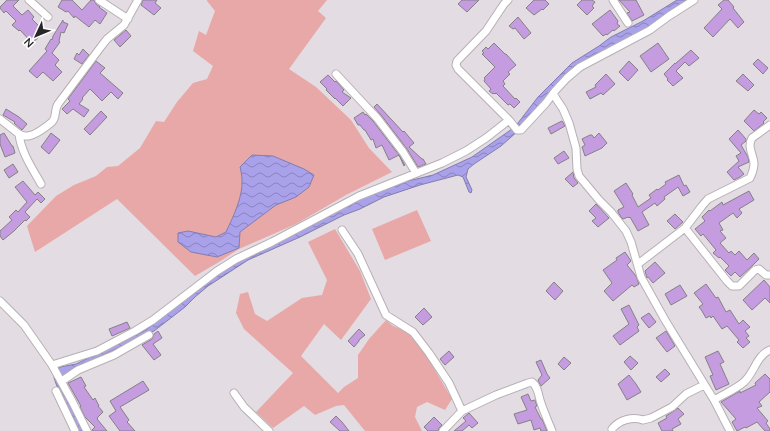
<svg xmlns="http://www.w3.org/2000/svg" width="770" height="431" font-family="'Nunito Sans',sans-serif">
	<defs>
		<pattern id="water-waves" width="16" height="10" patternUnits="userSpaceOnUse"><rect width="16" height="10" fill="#aaa1eb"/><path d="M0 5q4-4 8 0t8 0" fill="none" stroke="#8a83be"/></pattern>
	</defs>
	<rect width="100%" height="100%" fill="#e3dce2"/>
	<path fill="#e8a8a7" d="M 207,0 L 327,0 L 318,11 L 326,18 L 289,69 L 316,87 L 351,120 L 369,148 L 392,172 L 346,195 L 296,224 L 239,249 L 219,262 L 195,276 L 117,199 L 35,252 L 27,226 L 56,196 L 74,185 L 96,176 L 107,167 L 118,166 L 140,148 L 156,121 L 164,122 L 177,102 L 193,83 L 207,79 L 213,66 L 193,51 L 199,31 L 206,35 L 215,11 L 207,1 Z
		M 417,210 L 431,241 L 385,260 L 372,229 Z
		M 335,229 L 360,271 L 371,299 L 341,340 L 324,324 L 301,356 L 338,393 L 344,387 L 358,378 L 358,355 L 369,339 L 386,320 L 393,326 L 408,332 L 422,348 L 452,399 L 445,410 L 427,402 L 417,407 L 415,417 L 422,431 L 365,431 L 344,405 L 336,406 L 315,415 L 304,406 L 273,428 L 256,412 L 293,373 L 244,329 L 236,313 L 240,294 L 248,292 L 255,314 L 267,321 L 302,298 L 322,295 L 327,280 L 308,242 Z"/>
	<path fill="url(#water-waves)" stroke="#837cb0" d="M 677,0 L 692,0 L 656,25 L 583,63 L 518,131 L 501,146 L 474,164 L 468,169 L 466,177 L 472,190 L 471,193 L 469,192 L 463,177 L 458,175 L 420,185 L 384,197 L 360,209 L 344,215 L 300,237 L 248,260 L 208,286 L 195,297 L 185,307 L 154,331 L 71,370 L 66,374 L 62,381 L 84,431 L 77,431 L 59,392 L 54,378 L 55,373 L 60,367 L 76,364 L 146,330 L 214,276 L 231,265 L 350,203 L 396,184 L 433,175 L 472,157 L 512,129 L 518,123 L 538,97 L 572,63 L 599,46 L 611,37 L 643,21 Z
		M 252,155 L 273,156 L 304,169 L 314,175 L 309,187 L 296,197 L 276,205 L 240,232 L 239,248 L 217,257 L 191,252 L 178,242 L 178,233 L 188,231 L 216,237 L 226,232 C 233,217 243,197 242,180 C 242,176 241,171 240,167 Z"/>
	<path fill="#c69ce1" stroke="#838086" d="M 7,0 L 19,0 L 13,6 L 22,15 L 28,10 L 34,17 L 32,19 L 45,32 L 32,43 L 20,30 L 19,31 L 12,25 L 16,21 L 6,11 L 4,13 L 0,8 L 0,7 Z
		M 62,0 L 72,0 L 82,10 L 91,0 L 94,0 L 96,4 L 100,7 L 99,7 L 107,13 L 100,24 L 95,20 L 89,27 L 75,16 L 74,18 L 68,11 L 66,12 L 58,7 Z
		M 143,0 L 157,0 L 155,3 L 161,8 L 154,15 L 141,5 Z
		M 462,0 L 479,0 L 467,12 L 458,4 Z
		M 534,0 L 545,0 L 549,4 L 543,10 L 542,9 L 534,15 L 526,8 Z
		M 582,0 L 592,0 L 595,2 L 592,6 L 594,8 L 587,15 L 577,5 Z
		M 619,0 L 636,0 L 644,15 L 632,21 L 627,13 L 630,12 Z
		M 724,0 L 728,0 L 734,7 L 733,8 L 744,22 L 738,28 L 730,19 L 713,37 L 704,28 L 722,9 L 718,5 Z
		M 610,10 L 618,21 L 617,24 L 620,26 L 614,31 L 613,30 L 607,35 L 606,34 L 603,36 L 592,24 Z
		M 518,17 L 531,33 L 524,39 L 515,28 L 513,29 L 509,26 Z
		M 63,20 L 63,22 L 68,24 L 64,33 L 61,32 L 59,41 L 60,42 L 52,53 L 59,60 L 55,65 L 62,72 L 53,81 L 43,72 L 37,78 L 29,71 L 47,51 L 45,49 L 51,39 L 52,40 L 53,36 Z
		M 126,30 L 131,36 L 120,47 L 114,40 Z
		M 494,43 L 505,54 L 506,54 L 516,65 L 508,72 L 510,74 L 503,81 L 505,84 L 503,86 L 515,99 L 516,98 L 520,102 L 514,108 L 510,104 L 508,105 L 496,93 L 495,94 L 494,93 L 493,94 L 489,91 L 491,89 L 484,81 L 485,79 L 484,78 L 495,67 L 482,54 L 484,53 L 482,51 L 486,47 L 488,49 Z
		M 658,43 L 669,59 L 651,72 L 640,56 Z
		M 83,49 L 89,55 L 82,64 L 74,59 L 77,53 L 79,55 Z
		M 691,50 L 699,58 L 689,66 L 685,62 L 676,71 L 683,78 L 673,86 L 667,80 L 668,79 L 664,74 L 675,63 L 675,64 Z
		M 758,59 L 768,68 L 763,74 L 753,64 Z
		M 96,61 L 105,68 L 100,73 L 123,93 L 118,99 L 111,92 L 102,101 L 90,89 L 82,98 L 83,99 L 79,104 L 89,110 L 84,117 L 73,109 L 67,114 L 62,109 L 70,101 L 68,99 Z
		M 629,61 L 638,70 L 628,81 L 619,72 Z
		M 606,74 L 615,84 L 603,95 L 601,93 L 590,99 L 586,92 L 596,87 L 595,85 Z
		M 743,74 L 754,85 L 748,91 L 736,81 Z
		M 328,75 L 335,82 L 336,81 L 344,90 L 342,92 L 351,98 L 343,106 L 335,98 L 335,99 L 326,90 L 327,89 L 320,82 Z
		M 377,104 L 403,132 L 404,131 L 414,143 L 409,147 L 422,159 L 423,159 L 426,164 L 418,167 L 407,149 L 381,115 L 374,107 Z
		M 6,109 L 19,117 L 27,124 L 22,130 L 14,123 L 15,122 L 3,115 Z
		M 754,110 L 759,114 L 761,112 L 767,118 L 763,122 L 764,123 L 754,131 L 744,121 Z
		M 101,111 L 107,117 L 90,135 L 84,129 Z
		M 363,112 L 365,115 L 366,114 L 373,121 L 399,155 L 405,165 L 404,166 L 399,155 L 389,160 L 382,145 L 376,148 L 373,139 L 371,140 L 365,130 L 364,130 L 360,125 L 358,125 L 354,118 Z
		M 562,121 L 565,126 L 551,134 L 548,128 Z
		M 738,130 L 746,139 L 746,141 L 741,145 L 748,157 L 749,162 L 738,167 L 744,174 L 740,177 L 734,180 L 727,172 L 739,161 L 736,156 L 741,153 L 729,139 Z
		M 4,133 L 12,146 L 13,146 L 15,153 L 5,157 L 0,144 L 0,135 Z
		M 51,133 L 60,140 L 49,154 L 41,147 Z
		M 599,133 L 607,143 L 602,148 L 585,156 L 582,147 L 585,145 L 582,139 L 590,135 L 592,135 L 594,138 Z
		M 564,151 L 569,158 L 558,164 L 554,158 Z
		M 13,164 L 18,172 L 9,178 L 4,170 Z
		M 573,172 L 574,178 L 578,183 L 573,187 L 565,179 Z
		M 679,175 L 684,186 L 686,185 L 690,192 L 683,196 L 678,187 L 664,197 L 665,199 L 657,206 L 655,203 L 642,212 L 649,225 L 638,231 L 630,217 L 629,218 L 628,217 L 623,219 L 621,217 L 618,212 L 618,210 L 624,207 L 614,191 L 626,183 L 633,194 L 632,195 L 638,207 L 651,198 L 649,195 L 657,189 L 658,190 L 666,184 L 665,182 Z
		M 23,181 L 35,195 L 38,192 L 45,199 L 41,203 L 37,199 L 25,212 L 30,217 L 26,221 L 25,220 L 14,231 L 3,240 L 0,236 L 0,231 L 12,220 L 9,217 L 16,210 L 18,212 L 27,202 L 15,187 Z
		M 749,191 L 754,200 L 739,209 L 742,213 L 737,218 L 733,213 L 719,223 L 723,230 L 720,231 L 726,238 L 720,243 L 729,253 L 731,251 L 735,255 L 739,251 L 747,260 L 754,253 L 759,259 L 753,265 L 740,277 L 735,272 L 731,276 L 725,270 L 729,266 L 720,257 L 719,258 L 713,253 L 716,250 L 703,234 L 701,236 L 695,229 L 705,221 L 702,217 L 709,210 L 710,211 L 722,202 L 723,205 Z
		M 596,204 L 609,218 L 598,227 L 592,221 L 596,218 L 589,211 Z
		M 675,214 L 683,222 L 675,229 L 667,221 Z
		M 625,252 L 631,261 L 627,265 L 636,276 L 639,284 L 634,287 L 632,285 L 613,301 L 604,291 L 612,283 L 603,270 L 617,260 L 616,258 Z
		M 655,262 L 665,273 L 653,283 L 648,277 L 647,278 L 645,271 Z
		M 764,280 L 770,287 L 770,303 L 765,298 L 752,310 L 743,300 Z
		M 554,282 L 563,291 L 555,300 L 546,291 Z
		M 706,284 L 716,298 L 718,297 L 726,312 L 730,310 L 739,324 L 743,320 L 750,327 L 745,331 L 749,336 L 746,338 L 750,342 L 743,348 L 737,342 L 739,340 L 727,326 L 722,329 L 713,316 L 711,318 L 710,316 L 706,318 L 702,311 L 699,307 L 703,304 L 694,293 Z
		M 680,285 L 687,296 L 671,305 L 665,294 Z
		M 629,305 L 639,325 L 637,327 L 639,331 L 620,345 L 613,336 L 629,324 L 621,309 Z
		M 424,308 L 432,317 L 423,325 L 415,317 Z
		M 649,313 L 656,322 L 649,328 L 641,318 Z
		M 127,322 L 130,328 L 112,336 L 109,329 Z
		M 359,329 L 365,335 L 359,340 L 359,341 L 354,347 L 348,341 Z
		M 158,331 L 162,338 L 153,344 L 161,355 L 154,360 L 142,345 L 152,339 L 153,337 L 154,334 Z
		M 666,331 L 675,346 L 667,352 L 656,338 Z
		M 449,351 L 454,357 L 445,365 L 440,359 Z
		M 718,351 L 724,362 L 720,364 L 729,384 L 716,390 L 710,376 L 713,375 L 705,357 Z
		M 630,356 L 638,363 L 631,370 L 624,362 Z
		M 564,357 L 571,363 L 564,370 L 558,364 Z
		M 541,360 L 547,374 L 550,378 L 541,386 L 538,380 L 542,375 L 536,362 Z
		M 665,369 L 670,374 L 661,382 L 656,377 Z
		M 765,374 L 770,379 L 770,392 L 759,402 L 762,406 L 757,408 L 768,421 L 766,423 L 770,429 L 770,431 L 765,431 L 757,422 L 746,428 L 745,427 L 737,431 L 732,422 L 736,419 L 721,402 L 740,391 L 740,393 L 756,385 L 755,383 Z
		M 629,375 L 636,384 L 641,392 L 627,400 L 618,384 Z
		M 81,377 L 86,386 L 84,387 L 93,400 L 95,398 L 99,406 L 98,406 L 103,412 L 97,418 L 98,418 L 97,419 L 107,431 L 92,431 L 92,430 L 95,427 L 85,417 L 80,407 L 81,406 L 68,383 Z
		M 143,381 L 149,390 L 120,407 L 129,420 L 127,422 L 135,431 L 120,431 L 109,416 L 116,411 L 110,401 Z
		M 528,394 L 531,401 L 535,400 L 537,406 L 535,407 L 541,419 L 542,419 L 547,431 L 541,431 L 540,428 L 534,430 L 531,420 L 518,424 L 514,414 L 527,410 L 521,397 Z
		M 678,408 L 684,414 L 678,419 L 681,424 L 672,429 L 673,431 L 662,431 L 658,423 L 667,418 L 666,416 L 674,411 Z
		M 469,413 L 478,423 L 472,428 L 469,425 L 462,431 L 454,431 L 466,421 L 463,418 Z
		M 336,416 L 342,422 L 349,431 L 340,431 L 330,422 Z
		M 434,417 L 442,425 L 439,428 L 438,431 L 428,431 L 424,427 Z"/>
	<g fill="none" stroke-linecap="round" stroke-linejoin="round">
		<defs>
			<path id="minor" d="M 29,0 L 48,17
				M 99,0 L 128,19
				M 508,0 L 504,4 L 486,31 L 457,61 L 456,65 L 458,69 L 509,120 L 517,130 L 521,130 L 546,103 L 555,91 L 567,78 L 580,67 L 650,30 L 669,16 L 694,0
				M 613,0 L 628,23
				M 336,74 L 377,118 L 403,152 L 416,173
				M 553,94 L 563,109 L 569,123 L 576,148 L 577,169 L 579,176 L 599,200 L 611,212 L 626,231 L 631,242 L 641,277 L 665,320 L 714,400 L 730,431
				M 0,119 L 19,134 C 21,152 32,168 41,184
				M 19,134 C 21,135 23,136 25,136 C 33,137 46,127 52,122 C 57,117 54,110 58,104 L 100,48 L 107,39 L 124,25 L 138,0
				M 685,228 L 727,281 L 732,286 L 739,286 L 755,270 L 759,269 L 766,275 L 770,275
				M 342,230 L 358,254 L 386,315 L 413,332 L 429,353 L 449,383 L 462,411
				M 638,264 L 685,228 L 702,206 L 708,199 L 750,178 C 752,174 754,168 754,163 C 753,154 747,147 752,138 L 770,125
				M 0,301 L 24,325 L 52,365 L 72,401 L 87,431
				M 52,365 L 97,351 L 135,331 L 153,320 L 217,271 L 236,259 L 272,242 L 359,196 L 442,163 L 466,151 L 486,138 L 509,120
				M 62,381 L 78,370 L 114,355 L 149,335
				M 56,391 L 75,431
				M 234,393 L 244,407 L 269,431
				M 714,400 C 724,394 736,389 744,382 C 755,372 756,356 770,350
				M 612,429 C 619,420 633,416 643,420 L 651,418 L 672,407 L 686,394 L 704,385
				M 443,431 L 462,411 L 496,395 L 528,383 L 532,382 C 538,387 538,393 540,400 C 543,410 548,421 552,431"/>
		</defs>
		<use href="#minor" stroke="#b6b0b5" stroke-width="9"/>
		<use href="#minor" stroke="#fff" stroke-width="7"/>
	</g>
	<g transform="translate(36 36) rotate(226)" stroke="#ffffff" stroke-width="3" paint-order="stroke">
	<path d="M0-3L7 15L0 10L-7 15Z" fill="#272527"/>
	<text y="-6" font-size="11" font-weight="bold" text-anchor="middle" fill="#272527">N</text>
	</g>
</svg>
